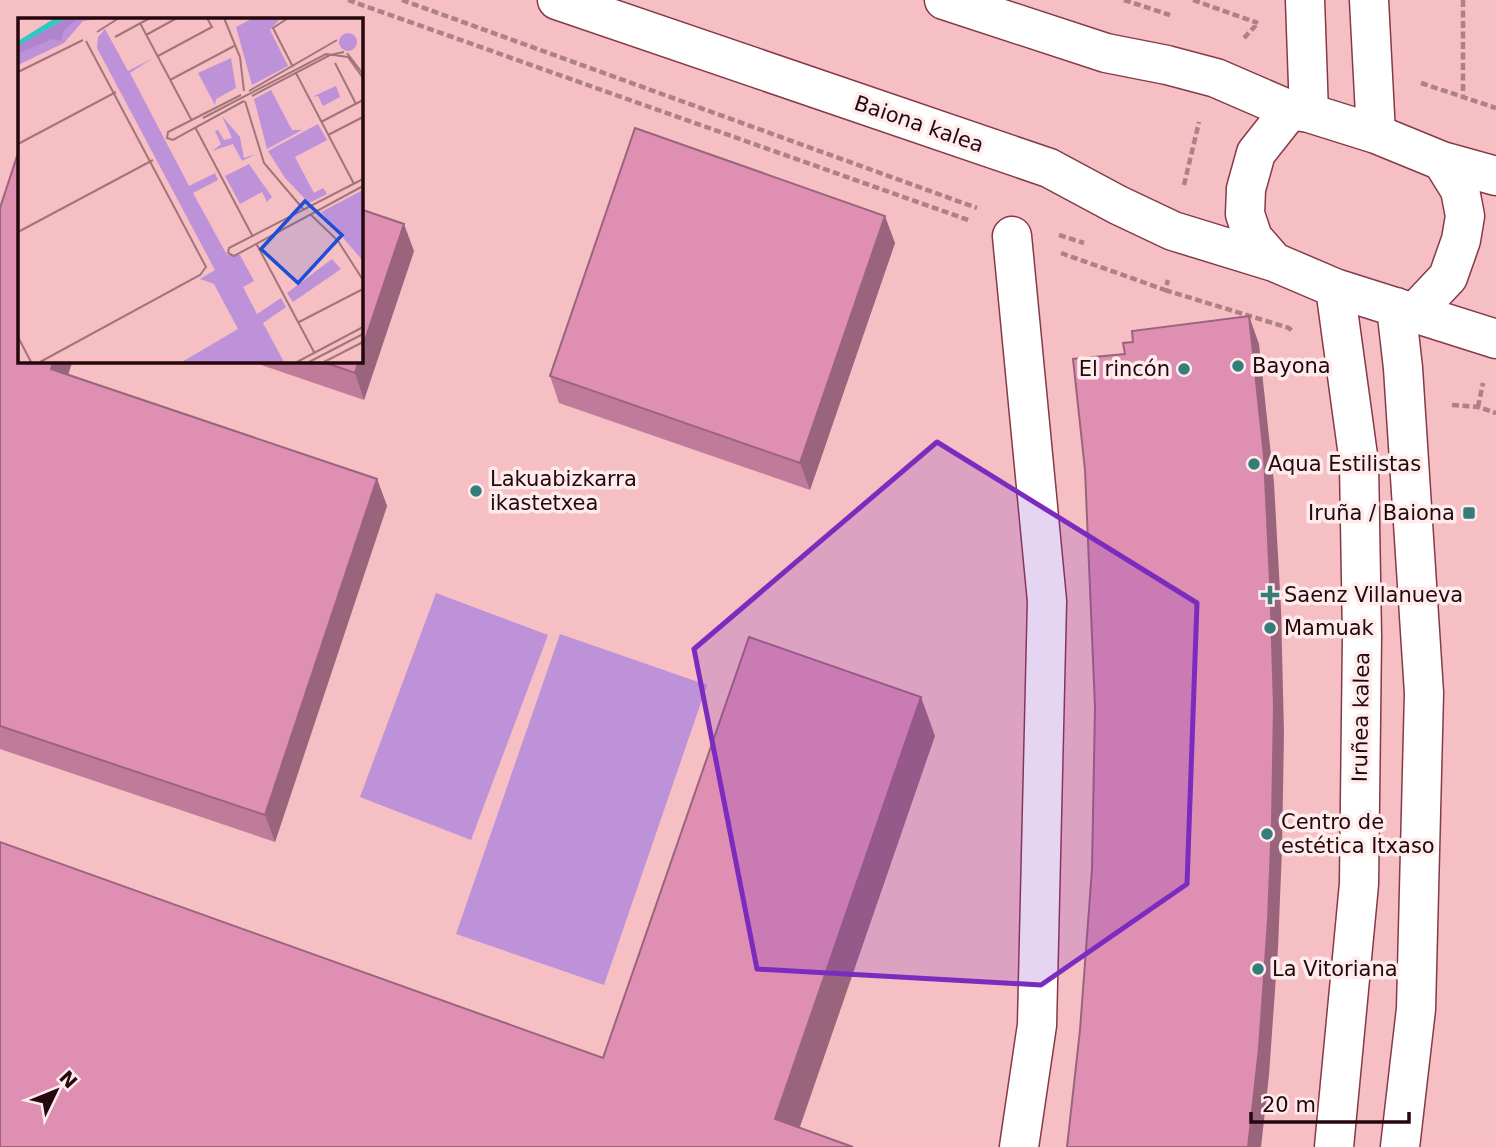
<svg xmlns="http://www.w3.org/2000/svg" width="1496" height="1147" font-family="'DejaVu Sans',sans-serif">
	<rect width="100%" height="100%" fill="#f5bfc4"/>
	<path fill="#be92d9" d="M 436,593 L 548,635 L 471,840 L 360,797 Z
		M 560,634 L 707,685 L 604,985 L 456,934 Z"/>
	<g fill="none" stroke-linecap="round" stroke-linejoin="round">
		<defs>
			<path id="minor" d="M 557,0 L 1049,168 L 1118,205 L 1173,231 L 1274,262 L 1335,288 L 1496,339
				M 944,0 L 1106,53 L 1167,65 L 1216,78 L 1290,110 L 1309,113 L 1376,134 L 1442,161 L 1496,176
				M 1305,0 L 1309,113
				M 1369,0 L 1376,134
				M 1012,236 L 1047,601 L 1037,1025 L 1019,1147
				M 1274,262 L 1253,238 L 1245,214 L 1246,189 L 1256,153 L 1290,110
				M 1396,307 L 1403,368 L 1424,693 L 1416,1009 L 1400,1147
				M 1415,312 L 1448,277 L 1461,240 L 1465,216 L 1460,190 L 1442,161
				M 1334,1147 L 1359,884 L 1362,636 L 1359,463 L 1335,288"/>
		</defs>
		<use href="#minor" stroke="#863a47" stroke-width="41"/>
		<path stroke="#ae8186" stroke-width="4.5" stroke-dasharray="7 3.5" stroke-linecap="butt" d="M 348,0 L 971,221
			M 402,0 L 977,208
			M 1124,0 L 1170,15
			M 1193,0 L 1258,23
			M 1463,0 L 1463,98
			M 1244,38 L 1258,23
			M 1421,83 L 1496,108
			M 1184,185 L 1199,122
			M 1059,235 L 1084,243
			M 1061,253 L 1165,290 L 1168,280
			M 1165,290 L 1289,328 L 1292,331
			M 1452,405 L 1478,407 L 1496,413
			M 1478,407 L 1483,383"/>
		<use href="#minor" stroke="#fff" stroke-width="38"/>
	</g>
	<path fill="#bf7b99" d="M 0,208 L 68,375 L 377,479 L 387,506 L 275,842 L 0,749 Z
		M 895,243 L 810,490 L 559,403 L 550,376 Z
		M 414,251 L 364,400 L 247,360 L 360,360 Z"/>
	<path fill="#9b647d" d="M 885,216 L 895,243 L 810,490 L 800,463 Z
		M 404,224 L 414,251 L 364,400 L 355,373 L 359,360 L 360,360 L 360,355 Z
		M 1249,316 L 1259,344 L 1274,483 L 1281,609 L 1284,733 L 1282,849 L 1278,948 L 1269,1075 L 1261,1147 L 1248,1147 Z
		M 54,360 L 73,360 L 61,396 L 51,369 Z
		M 377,479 L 387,506 L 275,842 L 265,815 Z
		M 921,697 L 935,736 L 793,1147 L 775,1119 Z"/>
	<path fill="#de8fb2" stroke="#9b647d" stroke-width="2" d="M 635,128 L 885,216 L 800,463 L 550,376 Z
		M 19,150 L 19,360 L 54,360 L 51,369 L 377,479 L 265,815 L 0,726 L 0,208 Z
		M 360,209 L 404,224 L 360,355 Z
		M 1249,316 L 1264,456 L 1270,581 L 1274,705 L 1272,821 L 1268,920 L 1259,1048 L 1248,1147 L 1067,1147 L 1080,1030 L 1092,869 L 1095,707 L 1085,470 L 1073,359 L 1125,354 L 1123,343 L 1133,342 L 1132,331 Z
		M 318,360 L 359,360 L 355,373 Z
		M 749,637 L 921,697 L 775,1119 L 853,1147 L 0,1147 L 0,842 L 603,1058 Z"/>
	<path fill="#7b2cbf" fill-opacity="0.2" stroke="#7b2cbf" stroke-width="5" stroke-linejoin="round" d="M 937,442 L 1197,603 L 1187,884 L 1041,985 L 757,969 L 694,649 Z"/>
	<g fill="#357d7b" stroke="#feebec" stroke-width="2.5">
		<circle cx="1238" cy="366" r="7"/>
		<circle cx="1184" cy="369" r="7"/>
		<circle cx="1254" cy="464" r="7"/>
		<circle cx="476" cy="491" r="7"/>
		<rect x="1462" y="506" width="14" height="14" rx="3.5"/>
		<path d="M1266.5 584.5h7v7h7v7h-7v7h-7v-7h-7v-7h7z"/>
		<circle cx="1270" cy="628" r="7"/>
		<circle cx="1267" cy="834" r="7"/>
		<circle cx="1258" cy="969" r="7"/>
	</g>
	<g text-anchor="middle" stroke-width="7" stroke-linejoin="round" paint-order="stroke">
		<g font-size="21" fill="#25070d" stroke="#feebec">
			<text transform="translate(919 124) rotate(19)" y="7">Baiona kalea</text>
			<text transform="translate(1361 717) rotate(-89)" y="7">Iruñea kalea</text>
		</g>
		<g font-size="21" fill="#25070d" stroke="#feebec" text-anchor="start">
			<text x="1252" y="373">Bayona</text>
			<text x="1170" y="376" text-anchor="end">El rincón</text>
			<text x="1268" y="471">Aqua Estilistas</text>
			<text x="490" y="486">Lakuabizkarra<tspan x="490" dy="24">ikastetxea</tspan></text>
			<text x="1455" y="520" text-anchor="end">Iruña / Baiona</text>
			<text x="1284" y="602">Saenz Villanueva</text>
			<text x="1284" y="635">Mamuak</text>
			<text x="1281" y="829">Centro de<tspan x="1281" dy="24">estética Itxaso</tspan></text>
			<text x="1272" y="976">La Vitoriana</text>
		</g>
	</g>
	<g transform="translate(18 18)">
		<rect width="345" height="345" fill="#f5bfc4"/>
		<path d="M 49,0 L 84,0 L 65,3 L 46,25 L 0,47 L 0,28 ZM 235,0 L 263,0 L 252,12 L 270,48 L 234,67 L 218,9 ZM 87,11 L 110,53 L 135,40 L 112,55 L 171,168 L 197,155 L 200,162 L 175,175 L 209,237 L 222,237 L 236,263 L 225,269 L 239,296 L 263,280 L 268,289 L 245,305 L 266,344 L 164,344 L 220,311 L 196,266 L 182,261 L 197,252 L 79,30 L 80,19 ZM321 24a9 9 0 1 1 18 0a9 9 0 1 1-18 0ZM 213,40 L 218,70 L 198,81 L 197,87 L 180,55 ZM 322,66 L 318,68 L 322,79 L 305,88 L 300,78 L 294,79 ZM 253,72 L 274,112 L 284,112 L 249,131 L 236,81 ZM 204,98 L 222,119 L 226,140 L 238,136 L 224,143 L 215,126 L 194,133 L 203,126 L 197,113 L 200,112 L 206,122 L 214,120 ZM 300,106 L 309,122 L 277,139 L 296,175 L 305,170 L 309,176 L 291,185 L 267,160 L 250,133 ZM 231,146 L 254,179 L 249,184 L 244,174 L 222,186 L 207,158 ZM 345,172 L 345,243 L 303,194 ZM 314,241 L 323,251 L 275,284 L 269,275 Z" fill="#be92d9"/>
		<path d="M 49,0 L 60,0 L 45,13 L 43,23 L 34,21 L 0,36 L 0,28 Z" fill="#b182ce"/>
		<path d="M 37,0 L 49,0 L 0,28 L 0,23 Z" fill="#31c7c3"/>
		<path fill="none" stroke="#a2757b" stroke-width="2" d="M 206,0 L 222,39 L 226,73M 270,0 L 255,10 L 275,49M 122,5 L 174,103M 79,14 L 101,0M 128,17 L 159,0M 97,19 L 132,0M 329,35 L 345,56M 140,38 L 194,9 L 189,0M 317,45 L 338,86M 0,54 L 65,22M 278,55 L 336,166M 152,62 L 218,27M 231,73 L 319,22M 223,77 L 150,114 L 149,120 L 155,122 L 226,83M 234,78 L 312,37 L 326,34M 227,83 L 246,145 L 286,192M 185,100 L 308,36 L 330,39 L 345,60M 303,104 L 345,82M 177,109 L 235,219M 310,117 L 345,99M 0,126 L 98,74M 345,161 L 211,230 L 210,235 L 216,238 L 345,168M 292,196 L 320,223 L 345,262M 0,214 L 135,142M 238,225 L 296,334M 281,304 L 345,271M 0,319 L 13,344M 22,344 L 182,257 L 188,249 L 68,23M 279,344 L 345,309M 291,344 L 345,316M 306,344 L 345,324"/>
		<path fill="#1d4ed8" fill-opacity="0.15" stroke="#1d4ed8" stroke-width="3.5" d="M 287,183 L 324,217 L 280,265 L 243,231 Z"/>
		<rect width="345" height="345" fill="none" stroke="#25070d" stroke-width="3.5"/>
	</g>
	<g transform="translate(56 1091) rotate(47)" stroke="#feebec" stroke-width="5" paint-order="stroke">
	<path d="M0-5L12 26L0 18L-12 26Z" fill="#25070d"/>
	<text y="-10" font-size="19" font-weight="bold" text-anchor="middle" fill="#25070d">N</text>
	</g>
	<path d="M1251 1112v10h158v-10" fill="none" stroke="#25070d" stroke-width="3.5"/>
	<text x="1262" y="1112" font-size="21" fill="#25070d" stroke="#feebec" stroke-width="5" paint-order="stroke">20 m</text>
</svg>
